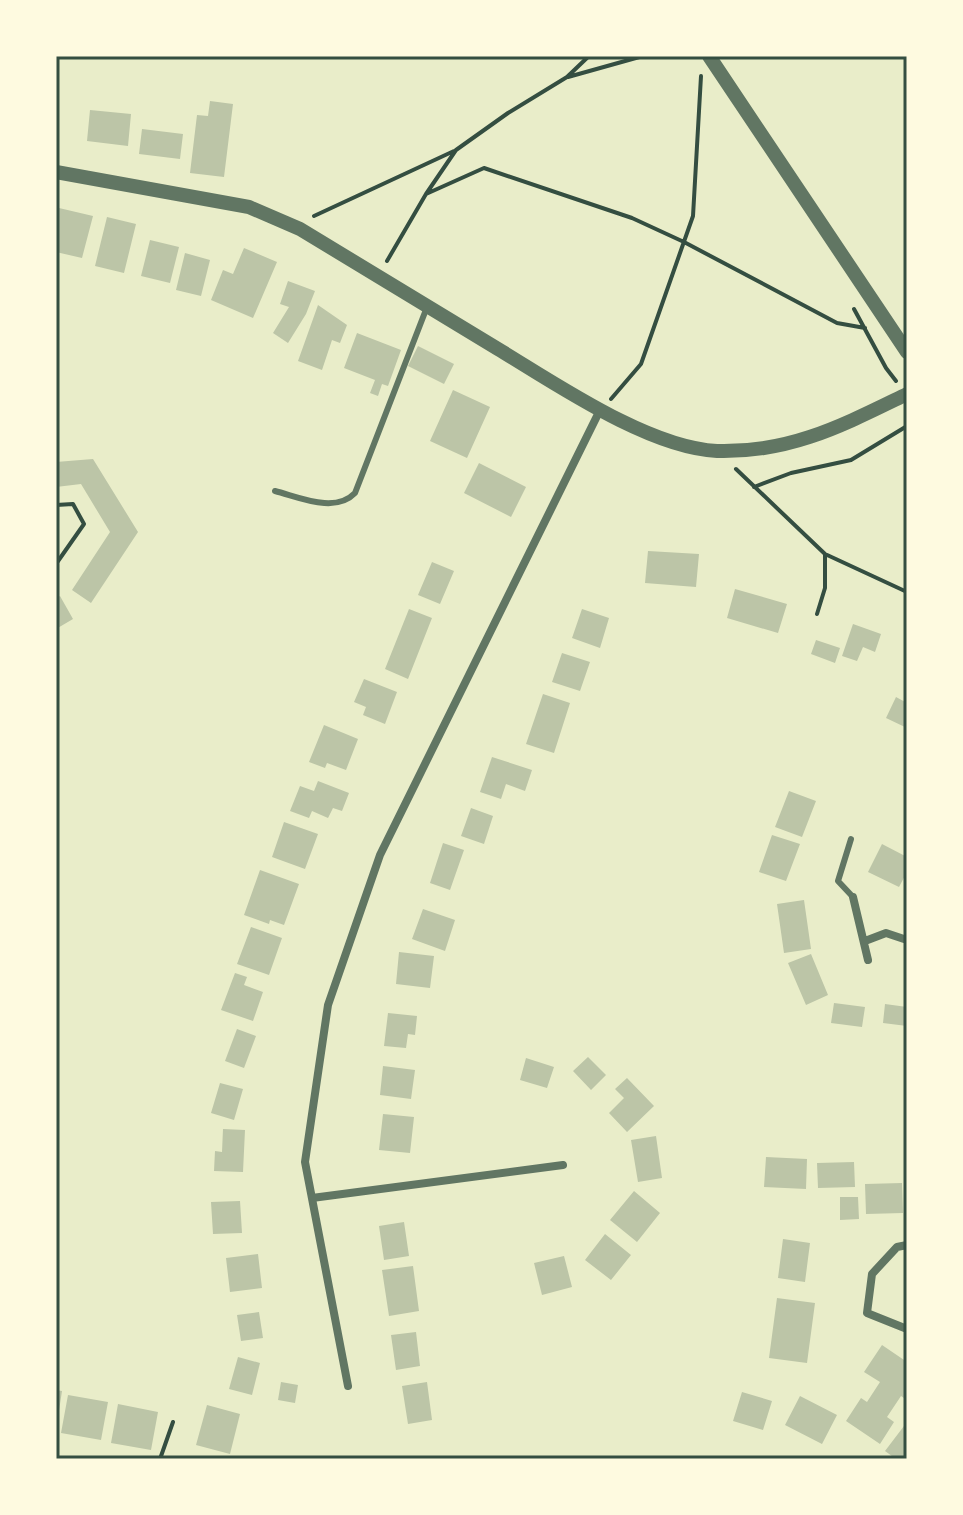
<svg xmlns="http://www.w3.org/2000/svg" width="963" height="1515" font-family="'Titillium Web',sans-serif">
	<rect width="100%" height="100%" fill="#e9edc9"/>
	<path fill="#bcc5a7" d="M 210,101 L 233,104 L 224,177 L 190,173 L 197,115 L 208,116 Z
		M 90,110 L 131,114 L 128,146 L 87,141 Z
		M 142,129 L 183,134 L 180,159 L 139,154 Z
		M 59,208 L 93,216 L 82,258 L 56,252 Z
		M 107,217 L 136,224 L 124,273 L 95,266 Z
		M 150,240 L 179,247 L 170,283 L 141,276 Z
		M 244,248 L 277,262 L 253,318 L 211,300 L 223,270 L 233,274 Z
		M 185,253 L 210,260 L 201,296 L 176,290 Z
		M 288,281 L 315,291 L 306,314 L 288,343 L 273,333 L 289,307 L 280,304 Z
		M 318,305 L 347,325 L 340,343 L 332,340 L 322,370 L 298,361 Z
		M 357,333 L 401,350 L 388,386 L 382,384 L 378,396 L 370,393 L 375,380 L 344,368 Z
		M 418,346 L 454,364 L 444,384 L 408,366 Z
		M 453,390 L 490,407 L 467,458 L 430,441 Z
		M 93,459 L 138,532 L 91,603 L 72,590 L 110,532 L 81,484 L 56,487 L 56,462 Z
		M 479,463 L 526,487 L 511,517 L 464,493 Z
		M 648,551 L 699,554 L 696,587 L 645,583 Z
		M 432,562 L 454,571 L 440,604 L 418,595 Z
		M 735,589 L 787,604 L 778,633 L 727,618 Z
		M 60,596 L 73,619 L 56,629 L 56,598 Z
		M 409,609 L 432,618 L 408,679 L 385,669 Z
		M 582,609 L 609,618 L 600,648 L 572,638 Z
		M 853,624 L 881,634 L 875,652 L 863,647 L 857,661 L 842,656 Z
		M 816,640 L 840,648 L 835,663 L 811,654 Z
		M 562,653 L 590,662 L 580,691 L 552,682 Z
		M 364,679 L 397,692 L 385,724 L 363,715 L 366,707 L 354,702 Z
		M 543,694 L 570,703 L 554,753 L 526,744 Z
		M 896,697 L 907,703 L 907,728 L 886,718 Z
		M 324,725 L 358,739 L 346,770 L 327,763 L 325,768 L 309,762 Z
		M 492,757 L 532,770 L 525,791 L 506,784 L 501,799 L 480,792 Z
		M 318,781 L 349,793 L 342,811 L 333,808 L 328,818 L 312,811 L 309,818 L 290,811 L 300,786 L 314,791 Z
		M 789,791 L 816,801 L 802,837 L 775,827 Z
		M 471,808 L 493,816 L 484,844 L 461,836 Z
		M 284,822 L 318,834 L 305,869 L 272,857 Z
		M 772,835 L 800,844 L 786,881 L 759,872 Z
		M 443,843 L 464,850 L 450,890 L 430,883 Z
		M 882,844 L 907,857 L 907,872 L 899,887 L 868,872 Z
		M 260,870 L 299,884 L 284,925 L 270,920 L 269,924 L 244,915 Z
		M 804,900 L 811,949 L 784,953 L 777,904 Z
		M 423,909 L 455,920 L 445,951 L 412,939 Z
		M 251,927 L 282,938 L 269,975 L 237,964 Z
		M 399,952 L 434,956 L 430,988 L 396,984 Z
		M 811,954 L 828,995 L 806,1005 L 788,963 Z
		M 235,973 L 247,977 L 244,985 L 263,992 L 253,1021 L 221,1010 Z
		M 834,1003 L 865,1007 L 862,1027 L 831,1023 Z
		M 885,1004 L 907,1007 L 907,1026 L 883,1023 Z
		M 388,1013 L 417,1016 L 415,1035 L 408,1034 L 406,1048 L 384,1046 Z
		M 237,1029 L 256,1036 L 244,1068 L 225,1061 Z
		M 588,1057 L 606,1075 L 591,1090 L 573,1071 Z
		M 526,1058 L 554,1067 L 547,1088 L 520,1080 Z
		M 383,1066 L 415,1070 L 411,1099 L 380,1095 Z
		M 627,1078 L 654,1106 L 627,1132 L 609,1113 L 624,1098 L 615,1089 Z
		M 220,1083 L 243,1089 L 234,1120 L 211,1113 Z
		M 383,1114 L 414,1117 L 410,1153 L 379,1150 Z
		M 223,1129 L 245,1130 L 243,1172 L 214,1171 L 215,1151 L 222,1152 Z
		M 656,1136 L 662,1178 L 638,1182 L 631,1140 Z
		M 766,1157 L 807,1159 L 806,1189 L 764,1187 Z
		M 854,1162 L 855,1187 L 818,1188 L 817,1163 Z
		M 902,1183 L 903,1213 L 866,1214 L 865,1184 Z
		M 634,1191 L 660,1213 L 637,1242 L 610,1220 Z
		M 840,1197 L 858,1197 L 859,1219 L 840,1220 Z
		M 240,1201 L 242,1233 L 213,1234 L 211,1202 Z
		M 404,1222 L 409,1256 L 384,1260 L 379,1226 Z
		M 605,1234 L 631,1255 L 611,1280 L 585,1260 Z
		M 783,1239 L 810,1243 L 805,1282 L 778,1278 Z
		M 258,1254 L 262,1288 L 230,1292 L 226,1258 Z
		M 564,1256 L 572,1287 L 542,1295 L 534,1263 Z
		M 413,1266 L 419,1311 L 389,1316 L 382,1270 Z
		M 777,1298 L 815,1303 L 807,1363 L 769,1358 Z
		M 259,1312 L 263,1338 L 241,1341 L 237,1315 Z
		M 416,1332 L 420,1366 L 396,1370 L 391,1335 Z
		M 882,1345 L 907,1362 L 907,1400 L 901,1396 L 887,1417 L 894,1422 L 880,1444 L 846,1421 L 861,1398 L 867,1402 L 880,1382 L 864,1372 Z
		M 238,1357 L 260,1363 L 252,1395 L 229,1389 Z
		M 281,1382 L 298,1385 L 295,1403 L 278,1400 Z
		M 427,1382 L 432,1420 L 408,1424 L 402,1386 Z
		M 56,1390 L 62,1391 L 58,1417 L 56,1416 Z
		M 742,1392 L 772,1401 L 763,1430 L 733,1421 Z
		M 68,1395 L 108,1402 L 101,1440 L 61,1433 Z
		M 800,1396 L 837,1415 L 822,1444 L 785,1425 Z
		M 118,1404 L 158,1412 L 151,1450 L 111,1443 Z
		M 207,1405 L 240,1414 L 230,1454 L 196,1445 Z
		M 907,1422 L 907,1459 L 896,1459 L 885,1451 Z"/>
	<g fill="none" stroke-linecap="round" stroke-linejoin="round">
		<path stroke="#344e41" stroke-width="4" d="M 568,77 L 643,56
			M 426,194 L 484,168 L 632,218 L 684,242 L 837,323 L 865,328
			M 314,216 L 454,151
			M 387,261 L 426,194 L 456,150 L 508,113 L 567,77 L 589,56
			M 854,309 L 886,368 L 896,381
			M 611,399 L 641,364 L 693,216 L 701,76
			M 736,469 L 825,554 L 907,592
			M 754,487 L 791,473 L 851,460 L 907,426
			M 56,505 L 73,504 L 84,524 L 56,564
			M 817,614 L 825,588 L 825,554
			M 160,1459 L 173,1422"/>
		<path stroke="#617663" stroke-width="6" d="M 275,491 C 299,497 335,514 355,493 L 427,307
			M 851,839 L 838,881 L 853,897"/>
		<path stroke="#617663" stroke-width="8" d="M 853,897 L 868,960
			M 865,941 L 886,933 L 907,940
			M 312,1198 L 563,1165
			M 907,1245 L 897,1247 L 872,1274 L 867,1313 L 907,1329
			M 348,1386 L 305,1162 L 328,1005 L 380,855 L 600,410"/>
		<path stroke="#617663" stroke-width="14" d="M 709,56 L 907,352
			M 56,172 L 249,207 L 300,229 C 366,269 432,309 498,349 C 556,384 649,448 717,451 C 791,453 843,425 907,394"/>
	</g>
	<rect width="963" height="1515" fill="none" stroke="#fefae0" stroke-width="116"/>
	<rect x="58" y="58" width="847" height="1399" fill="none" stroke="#344e41" stroke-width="3"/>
</svg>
